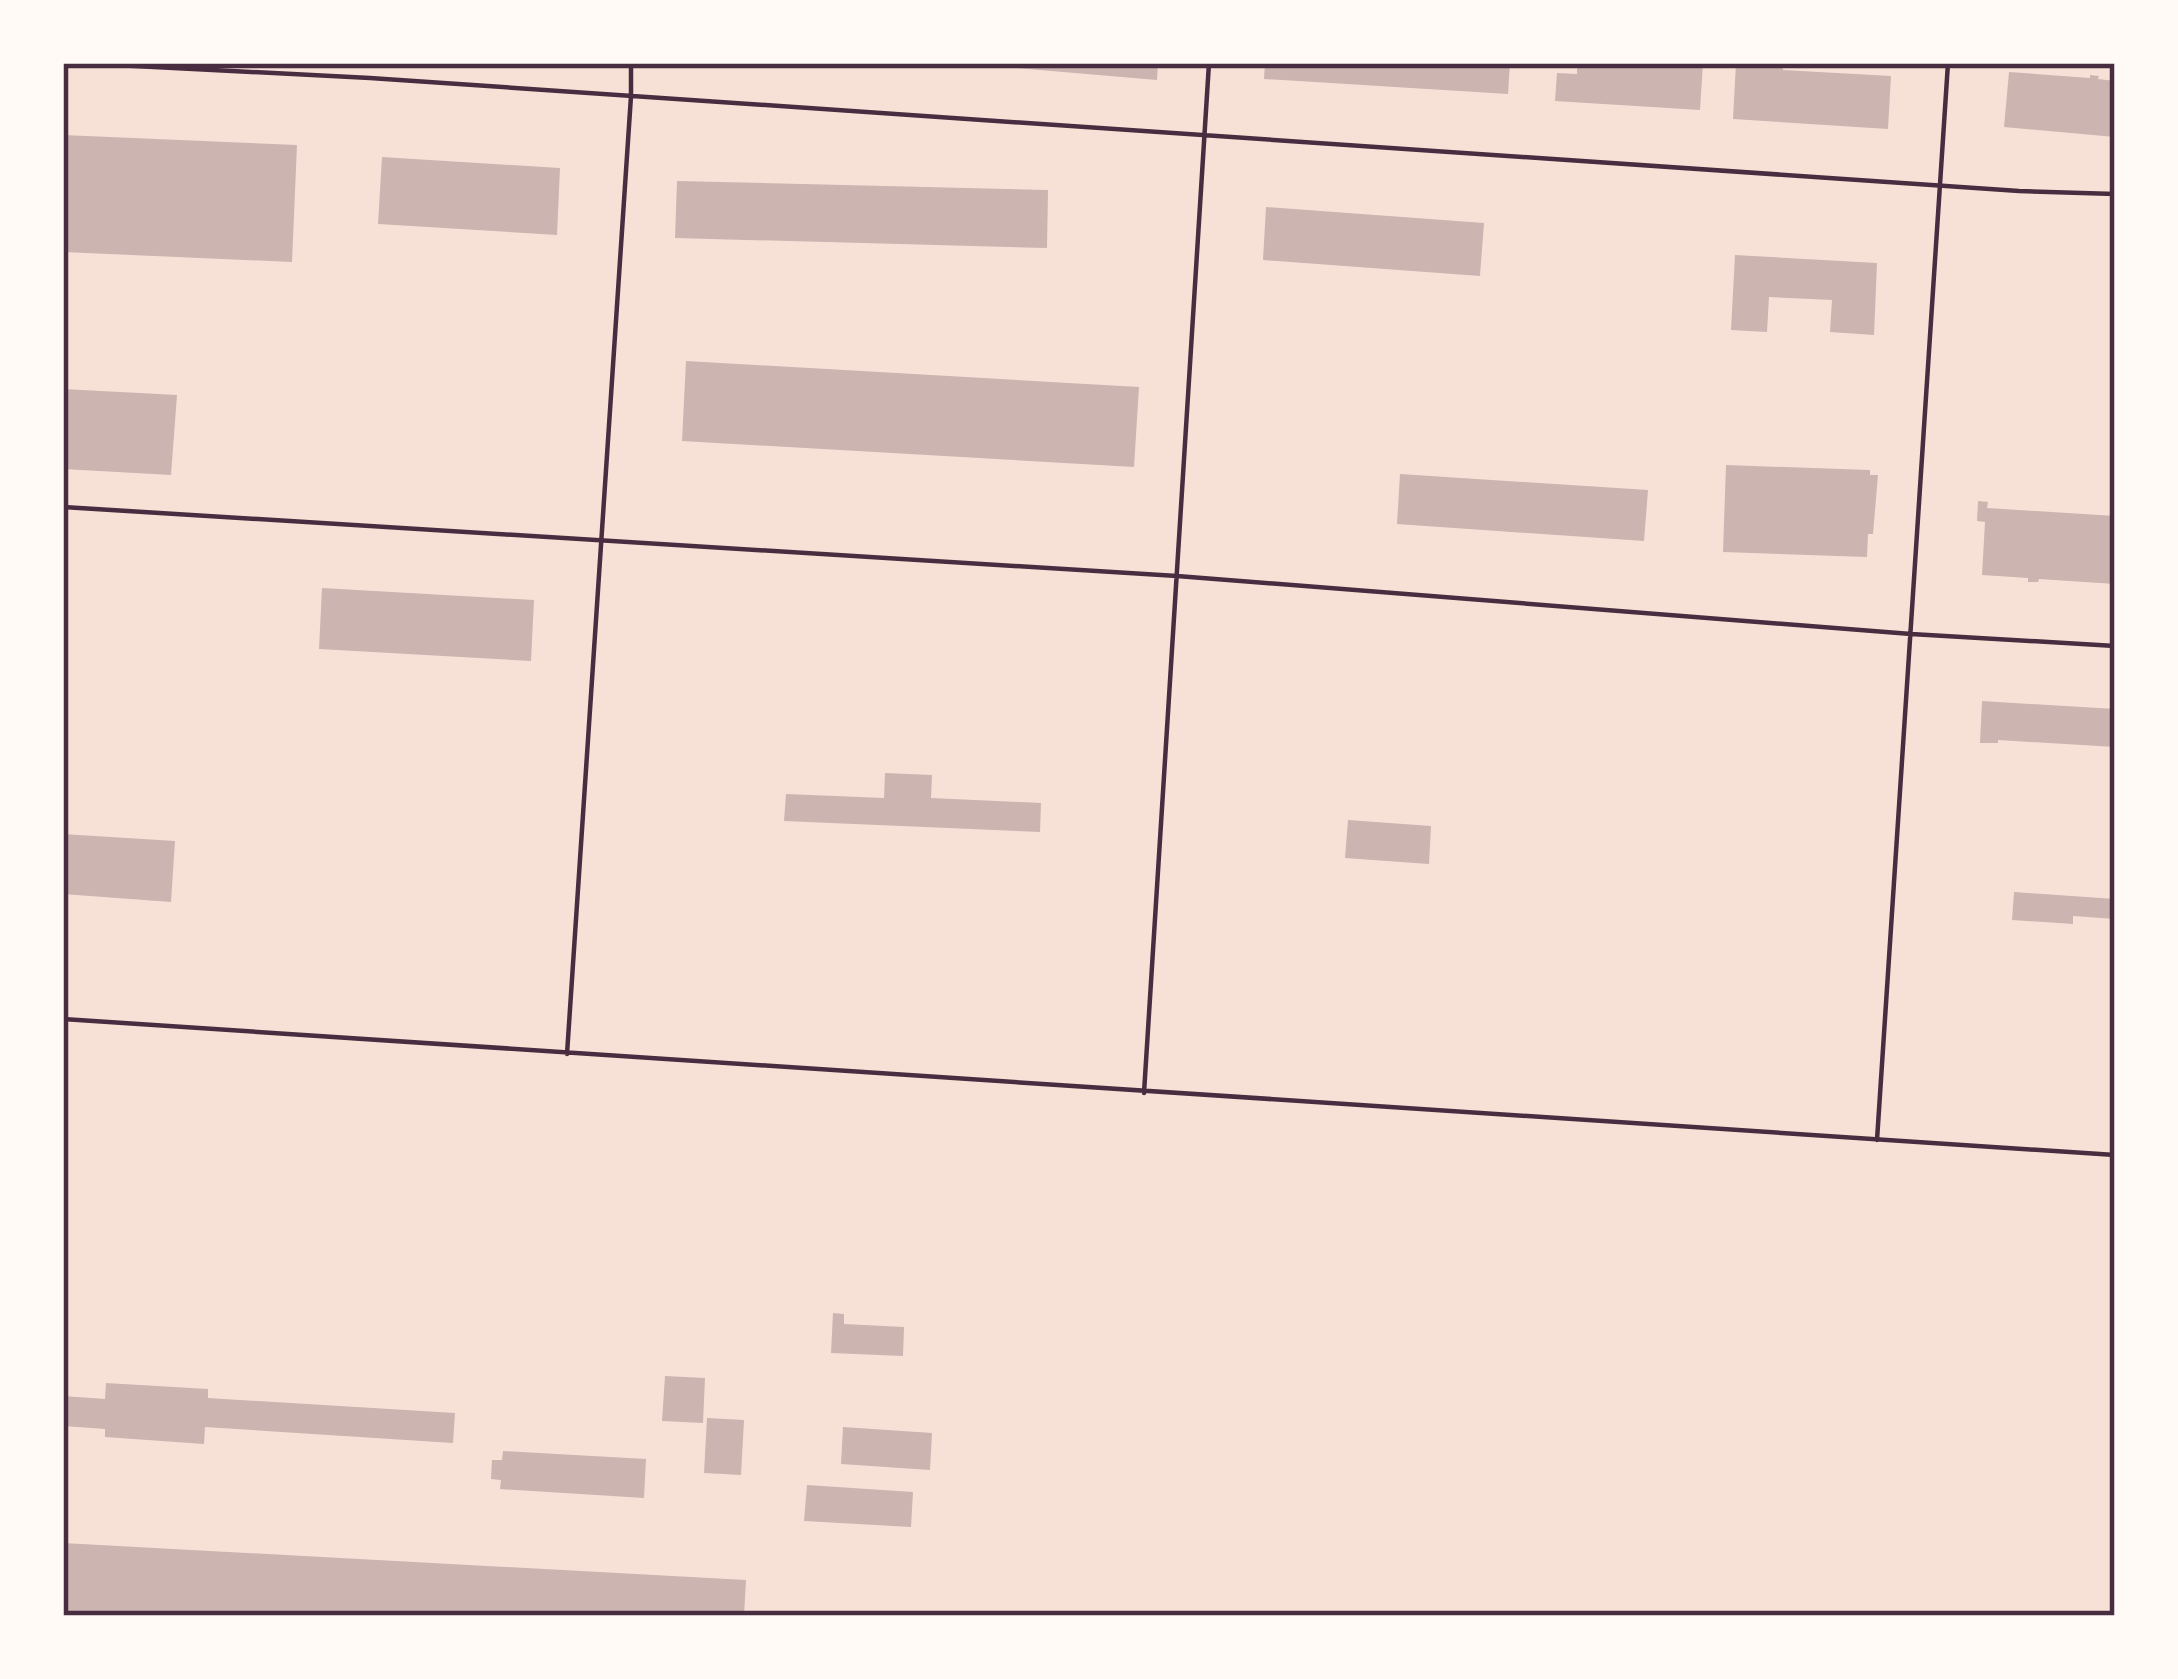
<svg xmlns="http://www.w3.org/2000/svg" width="2178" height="1679" font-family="Helvetica,sans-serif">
	<rect width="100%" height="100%" fill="#f7e1d7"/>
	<path fill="#ccb4b1" d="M 992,63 L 1158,63 L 1157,80 L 991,66 Z
		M 1265,63 L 1510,63 L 1508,94 L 1264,79 Z
		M 1577,63 L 1703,63 L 1700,110 L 1555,101 L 1557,73 L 1577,74 Z
		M 1736,63 L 1783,63 L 1783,70 L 1891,76 L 1888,129 L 1733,119 Z
		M 2009,72 L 2090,78 L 2090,75 L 2099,76 L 2098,79 L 2115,81 L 2115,137 L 2004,127 Z
		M 63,135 L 297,145 L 292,262 L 63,252 Z
		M 382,157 L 560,168 L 557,235 L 378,224 Z
		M 677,181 L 1048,190 L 1047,248 L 675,238 Z
		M 1266,207 L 1484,223 L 1480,276 L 1263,260 Z
		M 1735,255 L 1877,263 L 1874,335 L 1830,332 L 1832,300 L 1769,297 L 1767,332 L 1731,330 Z
		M 686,361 L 1139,387 L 1134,467 L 682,441 Z
		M 63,389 L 177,395 L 171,475 L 63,469 Z
		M 1726,465 L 1870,470 L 1870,475 L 1878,475 L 1873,534 L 1868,534 L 1867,557 L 1723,552 Z
		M 1400,474 L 1648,490 L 1644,541 L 1397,524 Z
		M 1978,501 L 1988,502 L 1987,508 L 2115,516 L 2115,584 L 2039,579 L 2038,582 L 2028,582 L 2028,578 L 1982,575 L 1985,522 L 1977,521 Z
		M 322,588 L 534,600 L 531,661 L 319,649 Z
		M 1982,701 L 2115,709 L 2115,747 L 1998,740 L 1998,743 L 1980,743 Z
		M 885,773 L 932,775 L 931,798 L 1041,803 L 1040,832 L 784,821 L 786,794 L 884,798 Z
		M 1348,820 L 1431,826 L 1429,864 L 1345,858 Z
		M 63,834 L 175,841 L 171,902 L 63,894 Z
		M 2014,892 L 2115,899 L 2115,919 L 2073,916 L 2073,924 L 2012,920 Z
		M 833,1313 L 844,1314 L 844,1324 L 904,1327 L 903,1356 L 831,1353 Z
		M 665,1376 L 705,1378 L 703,1423 L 662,1421 Z
		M 106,1383 L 208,1389 L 208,1398 L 455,1413 L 453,1443 L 205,1427 L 204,1444 L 105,1437 L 105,1429 L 63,1426 L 63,1396 L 105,1399 Z
		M 707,1418 L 744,1420 L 741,1475 L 704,1473 Z
		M 843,1427 L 932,1433 L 930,1470 L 841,1464 Z
		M 503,1451 L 646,1459 L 644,1498 L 500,1489 L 501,1480 L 491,1479 L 492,1460 L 502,1460 Z
		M 807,1485 L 913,1492 L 911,1527 L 804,1521 Z
		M 63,1543 L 746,1580 L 744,1616 L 63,1616 Z"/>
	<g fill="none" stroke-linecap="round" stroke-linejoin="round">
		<path stroke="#4a2c40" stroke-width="4.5" d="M 76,63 L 370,78 L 2019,191 L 2115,194
			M 63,507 L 1177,576 L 1911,634 L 2115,646
			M 63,1019 L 2115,1155
			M 567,1054 L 631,96 L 631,63
			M 1144,1093 L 1209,63
			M 1877,1140 L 1948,63"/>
	</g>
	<rect width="2178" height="1679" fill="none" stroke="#fffaf5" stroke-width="132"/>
	<rect x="66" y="66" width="2046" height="1547" fill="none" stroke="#4a2c40" stroke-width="4.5"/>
</svg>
